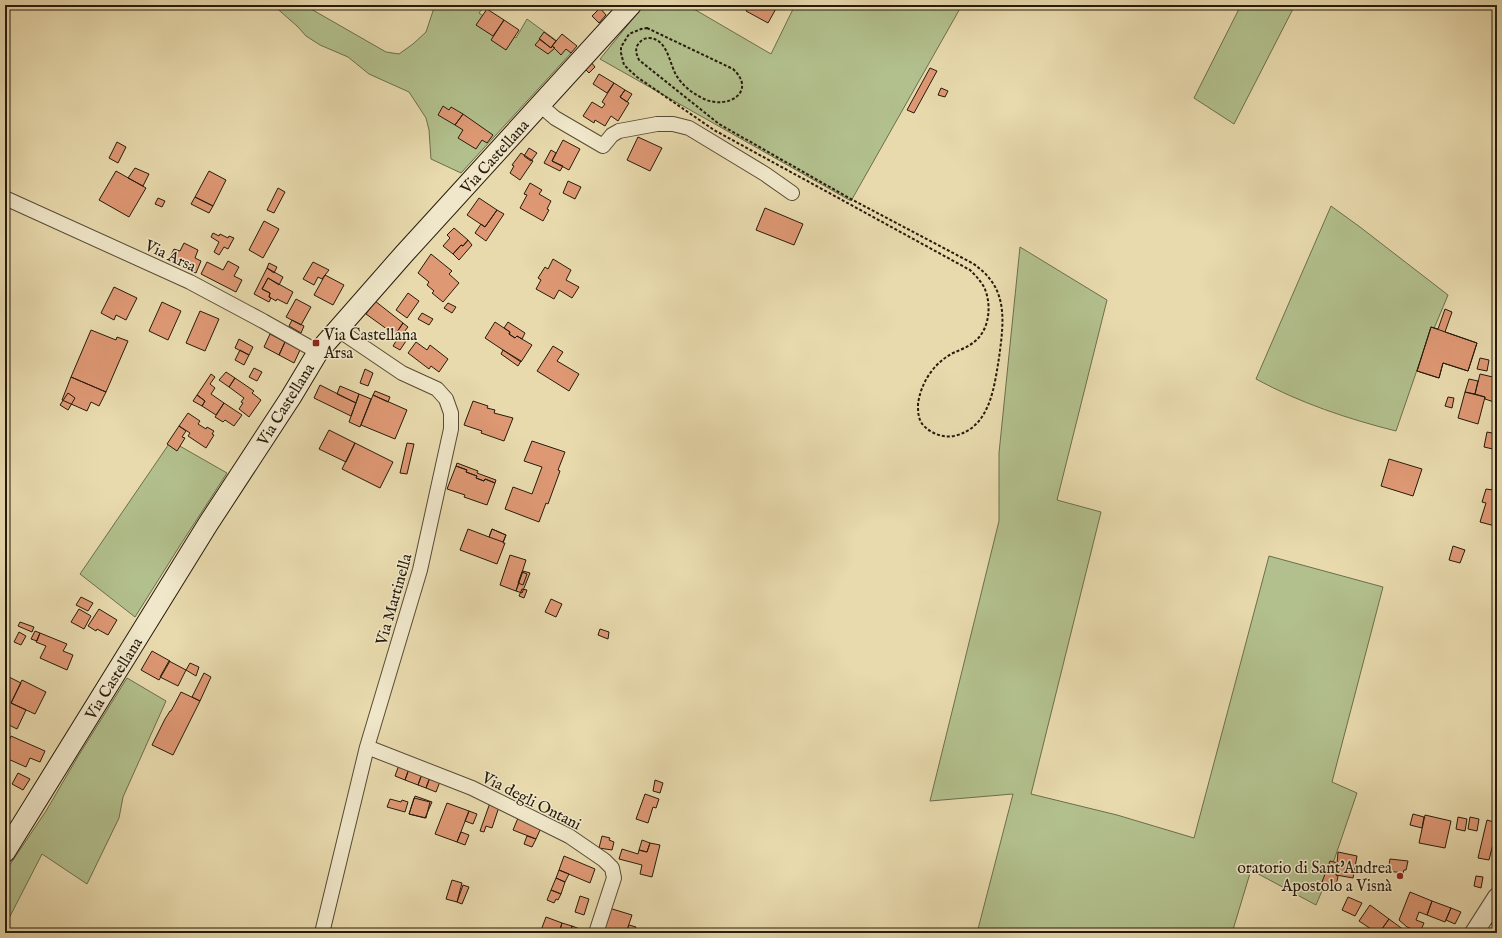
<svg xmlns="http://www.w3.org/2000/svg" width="1502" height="938" font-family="'IM FELL English',serif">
	<rect width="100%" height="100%" fill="#e8daad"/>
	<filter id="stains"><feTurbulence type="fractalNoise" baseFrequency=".005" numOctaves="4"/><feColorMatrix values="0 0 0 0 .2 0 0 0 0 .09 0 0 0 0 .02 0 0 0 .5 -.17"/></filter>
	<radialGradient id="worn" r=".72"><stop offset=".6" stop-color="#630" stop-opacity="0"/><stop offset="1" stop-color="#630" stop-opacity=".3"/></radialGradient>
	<path fill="#b2c08d" stroke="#6c6e4c" d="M 273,5 L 304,5 L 386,52 L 399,54 L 413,44 L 426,32 L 435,5 L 485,5 L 479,13 L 516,38 L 527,19 L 572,52 L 461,173 L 431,159 L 429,130 L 426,118 L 409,92 L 369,74 L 348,57 L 320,45 L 306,36 L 297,26 Z
		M 644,5 L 687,5 L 771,54 L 795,5 L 962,5 L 851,201 L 600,59 Z
		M 1241,5 L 1295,5 L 1234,124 L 1194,98 Z
		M 1331,206 L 1360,227 L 1448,295 L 1418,367 L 1396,431 C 1348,419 1300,403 1256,379 Z
		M 1020,247 L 1107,300 L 1057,500 L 1101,512 L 1031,794 L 1117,815 L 1194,838 L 1269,556 L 1383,587 L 1332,782 L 1357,793 L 1330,872 L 1316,905 L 1251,870 L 1232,933 L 977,933 L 1013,794 L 930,801 L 999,521 L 999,453 Z
		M 171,441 L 227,473 L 179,547 L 135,617 L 80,574 Z
		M 127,678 L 166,701 L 123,797 L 119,818 L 87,884 L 42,854 L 5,926 L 5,872 L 46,811 L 77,758 Z"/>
	<path fill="#de9874" stroke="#271b0b" d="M 749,5 L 778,5 L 768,23 L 746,11 Z
		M 600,8 L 606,15 L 599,23 L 592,16 Z
		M 487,9 L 504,20 L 493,36 L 476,25 Z
		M 504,20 L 519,30 L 506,50 L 491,40 Z
		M 544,32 L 556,41 L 551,48 L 539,39 Z
		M 562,34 L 577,46 L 571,53 L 566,49 L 561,55 L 552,46 Z
		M 540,39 L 551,48 L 552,46 L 555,48 L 548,54 L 535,45 Z
		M 590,61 L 595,67 L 589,73 L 583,67 Z
		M 930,68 L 937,71 L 914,113 L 907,110 Z
		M 599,74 L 614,83 L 607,93 L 593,84 Z
		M 614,83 L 625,90 L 620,97 L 629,103 L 618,121 L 611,116 L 605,126 L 595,120 L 594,123 L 583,116 L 592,102 L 602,108 L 605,104 L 602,102 Z
		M 941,88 L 948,91 L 945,97 L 938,95 Z
		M 625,90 L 632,94 L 627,102 L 620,97 Z
		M 443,106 L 449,110 L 451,107 L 463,114 L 455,125 L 438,115 Z
		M 463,114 L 493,135 L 487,143 L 482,140 L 476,149 L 458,138 L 463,130 L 455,125 Z
		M 638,137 L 662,148 L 650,171 L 627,160 Z
		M 563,140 L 580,149 L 569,170 L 552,161 Z
		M 117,142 L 126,147 L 118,163 L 109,158 Z
		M 529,148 L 537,153 L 531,161 L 524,156 Z
		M 551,150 L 556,153 L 552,161 L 563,166 L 560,171 L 544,163 Z
		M 521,153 L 533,161 L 520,180 L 510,173 L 514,166 L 512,165 Z
		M 135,168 L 149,174 L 143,186 L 128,178 Z
		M 116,171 L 146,188 L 129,217 L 99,200 Z
		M 209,171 L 226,180 L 213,206 L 195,197 Z
		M 568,181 L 581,187 L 575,199 L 563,193 Z
		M 530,183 L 542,190 L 539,194 L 551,201 L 547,209 L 549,210 L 543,221 L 520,208 L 527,195 L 524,194 Z
		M 278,188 L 285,192 L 274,213 L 267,210 Z
		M 195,197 L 213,206 L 209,213 L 191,204 Z
		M 158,198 L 165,201 L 162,207 L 155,204 Z
		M 479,198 L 497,210 L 485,227 L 467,215 Z
		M 765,208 L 803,224 L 794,245 L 756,230 Z
		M 497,210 L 504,214 L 486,241 L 475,233 L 481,224 L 485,227 Z
		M 264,221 L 279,229 L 263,258 L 249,250 Z
		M 454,228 L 468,240 L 463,246 L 461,245 L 453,254 L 443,246 L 450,238 L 447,235 Z
		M 213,233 L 219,236 L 220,234 L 228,238 L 229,236 L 234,238 L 228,249 L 224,247 L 219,255 L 214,252 L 219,242 L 211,237 Z
		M 468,240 L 472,245 L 459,260 L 453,254 L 461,245 L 463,246 Z
		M 184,243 L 198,250 L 195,258 L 201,261 L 196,273 L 168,261 L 174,249 L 180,251 Z
		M 431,254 L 452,271 L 449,274 L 459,283 L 443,302 L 432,293 L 434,291 L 427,285 L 429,282 L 418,273 Z
		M 553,259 L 571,270 L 566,280 L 579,287 L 572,298 L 559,290 L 554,299 L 536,289 L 541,280 L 538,278 L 545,267 L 548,269 Z
		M 228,261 L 239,267 L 234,276 L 242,280 L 236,292 L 201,274 L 207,262 L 223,270 Z
		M 313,262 L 329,270 L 322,279 L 318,277 L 314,285 L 303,279 Z
		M 269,263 L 277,267 L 274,273 L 267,268 Z
		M 267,268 L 283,277 L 279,285 L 268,278 L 262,289 L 270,293 L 269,297 L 271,298 L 269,302 L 254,294 Z
		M 325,275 L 344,285 L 333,305 L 314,295 Z
		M 268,278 L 293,292 L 287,304 L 277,299 L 276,301 L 271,298 L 269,297 L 270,293 L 262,289 Z
		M 114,287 L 137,298 L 126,320 L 116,315 L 114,320 L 101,313 Z
		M 408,293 L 419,301 L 407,318 L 396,310 Z
		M 296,299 L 311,307 L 301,325 L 286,317 Z
		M 375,301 L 403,323 L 395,335 L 366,314 Z
		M 162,302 L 181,311 L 168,340 L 149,331 Z
		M 448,303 L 456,307 L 452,313 L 444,308 Z
		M 1445,309 L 1452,312 L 1445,332 L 1477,343 L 1468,371 L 1443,363 L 1439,378 L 1417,371 L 1431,327 L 1438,329 Z
		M 200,311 L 219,319 L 205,351 L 186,343 Z
		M 422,313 L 433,319 L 429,325 L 418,319 Z
		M 292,320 L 304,326 L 301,333 L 289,326 Z
		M 495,322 L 510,332 L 509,334 L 515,338 L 517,336 L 532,345 L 521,362 L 485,338 Z
		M 508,322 L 525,333 L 522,339 L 517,336 L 515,338 L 509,334 L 510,332 L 504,328 Z
		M 403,323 L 408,327 L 401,336 L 406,341 L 400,350 L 393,346 L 398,338 L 395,335 Z
		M 1431,327 L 1477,343 L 1468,371 L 1443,363 L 1439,378 L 1417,371 Z
		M 91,330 L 116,340 L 117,337 L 128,341 L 106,392 L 71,377 Z
		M 270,334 L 285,342 L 279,355 L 264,347 Z
		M 239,339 L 253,347 L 249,355 L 235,348 Z
		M 285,342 L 300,350 L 294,363 L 279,355 Z
		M 416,342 L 427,350 L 430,345 L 448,359 L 439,372 L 431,366 L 429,369 L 408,353 Z
		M 553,346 L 563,352 L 557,361 L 579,374 L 569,391 L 537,371 Z
		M 240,350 L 249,355 L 244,365 L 235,360 Z
		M 503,350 L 521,361 L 518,366 L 501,354 Z
		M 1480,358 L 1489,360 L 1487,371 L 1477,369 Z
		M 254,368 L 262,372 L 257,381 L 249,377 Z
		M 365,369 L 373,373 L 368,386 L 360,383 Z
		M 226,372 L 235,378 L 229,387 L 219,380 Z
		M 211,374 L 215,377 L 210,384 L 215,388 L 211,394 L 224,403 L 216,415 L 202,406 L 205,401 L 197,395 Z
		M 1480,374 L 1497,378 L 1497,403 L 1485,399 L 1485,397 L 1475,394 Z
		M 71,377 L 106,392 L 99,406 L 91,402 L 87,411 L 62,400 Z
		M 235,378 L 254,391 L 252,393 L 261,400 L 249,417 L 239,409 L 243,403 L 241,402 L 244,398 L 229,387 Z
		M 1469,379 L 1478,381 L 1475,394 L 1465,392 Z
		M 320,385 L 356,403 L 351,416 L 314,398 Z
		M 340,386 L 359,394 L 356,403 L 337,394 Z
		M 375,391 L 390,397 L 388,402 L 373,395 Z
		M 1465,392 L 1485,397 L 1478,424 L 1458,418 Z
		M 68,393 L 75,398 L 68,410 L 60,405 Z
		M 359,394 L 371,399 L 360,427 L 349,422 Z
		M 197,395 L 205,401 L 202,406 L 193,401 Z
		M 373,395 L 407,410 L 395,439 L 361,425 Z
		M 1448,397 L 1454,398 L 1452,408 L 1445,406 Z
		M 473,401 L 488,406 L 487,408 L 495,410 L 494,413 L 513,418 L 504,441 L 481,433 L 482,431 L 464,425 Z
		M 224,403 L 242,415 L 234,426 L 225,420 L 223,422 L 215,417 Z
		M 188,413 L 200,421 L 198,424 L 206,429 L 207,427 L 214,431 L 212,434 L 214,435 L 206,448 L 188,436 L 190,433 L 179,426 Z
		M 179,426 L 186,431 L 182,437 L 185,438 L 177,451 L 167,444 Z
		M 329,430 L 355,443 L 346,462 L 319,449 Z
		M 1487,432 L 1497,434 L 1497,450 L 1484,447 Z
		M 532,441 L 565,452 L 558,470 L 560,471 L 548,504 L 546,503 L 539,522 L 505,509 L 513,487 L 532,494 L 542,467 L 524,461 Z
		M 355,443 L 393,462 L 380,488 L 342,469 Z
		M 407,443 L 414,444 L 407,474 L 400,473 Z
		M 1389,459 L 1422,469 L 1413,496 L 1381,486 Z
		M 457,463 L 478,471 L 477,473 L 496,480 L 495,483 L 485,479 L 484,481 L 476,478 L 477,476 L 466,472 L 467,470 L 456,466 Z
		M 456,466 L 467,470 L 466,472 L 477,476 L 476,478 L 484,481 L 485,479 L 495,483 L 487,505 L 464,497 L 465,495 L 447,489 Z
		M 1495,483 L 1497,484 L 1497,520 L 1495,526 L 1480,522 L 1486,503 L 1482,502 L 1486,489 L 1493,490 Z
		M 468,529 L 489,537 L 492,529 L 506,535 L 503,543 L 505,543 L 497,564 L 460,550 Z
		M 492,529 L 506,535 L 503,542 L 489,537 Z
		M 1453,546 L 1465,550 L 1460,563 L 1449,560 Z
		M 510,555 L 526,560 L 516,591 L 500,585 Z
		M 523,571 L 530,573 L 522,593 L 516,591 Z
		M 522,572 L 527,574 L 523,585 L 518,583 Z
		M 1497,583 L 1497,600 L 1494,599 Z
		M 522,589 L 527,590 L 524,598 L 519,596 Z
		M 81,597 L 93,603 L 88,611 L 76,605 Z
		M 551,599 L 562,604 L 556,617 L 545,612 Z
		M 79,609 L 91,616 L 84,629 L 71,622 Z
		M 99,609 L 117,620 L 108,635 L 97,629 L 96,631 L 88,626 Z
		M 20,622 L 34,627 L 32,632 L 18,626 Z
		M 600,629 L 609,632 L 608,639 L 598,635 Z
		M 35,631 L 40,633 L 37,641 L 31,639 Z
		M 19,632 L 26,636 L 21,645 L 14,642 Z
		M 40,633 L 67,644 L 63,651 L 73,655 L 67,670 L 40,658 L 46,646 L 36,642 Z
		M 152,651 L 170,661 L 159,680 L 141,670 Z
		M 169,661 L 186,670 L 178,686 L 160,677 Z
		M 190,663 L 199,667 L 196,676 L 186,670 Z
		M 204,673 L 211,677 L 200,701 L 192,697 Z
		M 5,675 L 21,683 L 11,703 L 26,710 L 17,729 L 5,723 Z
		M 22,680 L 46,692 L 35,714 L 11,703 Z
		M 181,692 L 200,701 L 173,755 L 152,745 L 165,719 L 170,711 L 171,711 Z
		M 5,731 L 10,733 L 5,743 Z
		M 11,736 L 45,751 L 40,762 L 30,758 L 26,767 L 8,759 L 10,757 L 5,755 L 5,751 Z
		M 400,762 L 410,766 L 405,780 L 395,776 Z
		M 410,766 L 423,771 L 418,785 L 405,780 Z
		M 423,771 L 431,774 L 426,788 L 418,785 Z
		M 18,773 L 30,779 L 23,790 L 12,784 Z
		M 431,775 L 441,779 L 436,792 L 426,788 Z
		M 655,780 L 663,783 L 660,793 L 653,791 Z
		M 645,794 L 659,799 L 656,808 L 653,807 L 648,823 L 636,819 Z
		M 415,796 L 432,802 L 425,818 L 409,814 Z
		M 414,798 L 430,802 L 426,818 L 409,814 Z
		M 390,799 L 401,802 L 402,800 L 408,802 L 405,812 L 387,807 Z
		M 491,800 L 500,804 L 492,828 L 486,826 L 484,832 L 480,831 Z
		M 447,803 L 469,811 L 457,842 L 435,834 Z
		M 469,811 L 477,814 L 473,824 L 465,821 Z
		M 1413,814 L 1424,817 L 1422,828 L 1410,825 Z
		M 1425,815 L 1451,821 L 1445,848 L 1419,843 Z
		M 1458,817 L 1467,819 L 1465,831 L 1456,829 Z
		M 1470,817 L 1479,819 L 1477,831 L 1468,829 Z
		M 518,818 L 541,828 L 536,839 L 513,830 Z
		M 1487,820 L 1497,823 L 1497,836 L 1495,836 L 1489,860 L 1478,858 Z
		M 461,832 L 469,835 L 465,845 L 457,842 Z
		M 527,836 L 536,839 L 532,847 L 524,844 Z
		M 602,836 L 610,838 L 609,840 L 614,842 L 612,850 L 599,848 Z
		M 642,840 L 650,843 L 647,852 L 639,850 Z
		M 650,843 L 660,845 L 652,877 L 640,874 L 642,865 L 619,859 L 622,849 L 638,854 L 639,850 L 647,852 Z
		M 1338,852 L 1357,856 L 1353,878 L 1336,875 Z
		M 564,856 L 595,869 L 590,883 L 559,870 Z
		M 1390,859 L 1408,861 L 1406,870 L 1404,870 L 1403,873 L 1388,871 Z
		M 1330,861 L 1338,863 L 1336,875 L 1338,876 L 1336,886 L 1322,882 Z
		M 559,870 L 569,874 L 565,882 L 556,878 Z
		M 1398,873 L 1403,873 L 1403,879 L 1397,878 Z
		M 1476,876 L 1483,877 L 1481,888 L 1474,886 Z
		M 556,878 L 565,882 L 561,894 L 551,890 Z
		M 452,880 L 462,883 L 457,902 L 446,899 Z
		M 463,885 L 469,887 L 462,904 L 457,902 Z
		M 551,890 L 561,894 L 558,900 L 556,899 L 554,903 L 547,900 Z
		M 1410,892 L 1432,901 L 1427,915 L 1419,912 L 1416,920 L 1424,923 L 1420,932 L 1407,927 L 1399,920 Z
		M 580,896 L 589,899 L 584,915 L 575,912 Z
		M 1348,897 L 1362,903 L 1355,916 L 1342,910 Z
		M 1432,901 L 1451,908 L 1445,922 L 1427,915 Z
		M 1370,905 L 1389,919 L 1379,933 L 1377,933 L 1359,921 Z
		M 1497,906 L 1497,925 L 1486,923 Z
		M 609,908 L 632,915 L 626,933 L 609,933 L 602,931 Z
		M 1451,908 L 1461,912 L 1455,924 L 1446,920 Z
		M 546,917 L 562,923 L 559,933 L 540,933 Z
		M 1389,919 L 1408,933 L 1379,933 Z
		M 562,923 L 572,926 L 570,933 L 559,933 Z
		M 629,925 L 636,927 L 634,933 L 626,933 Z
		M 572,926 L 588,932 L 588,933 L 570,933 Z"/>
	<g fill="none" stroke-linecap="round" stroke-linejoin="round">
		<defs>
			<path id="minor" d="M 540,105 L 555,118 L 603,146 L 612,135 L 619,131 L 657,124 L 673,124 L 689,128 L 765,174 L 792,193
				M 5,198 L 190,282 L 263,321 L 318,352
				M 367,747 L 472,788 L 569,836 L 604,860 L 612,868 L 614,878 L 596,933
				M 322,933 L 367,747 L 420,570 L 451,429 L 451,413 L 446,399 L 437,389 L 402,373 L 337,329"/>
			<path id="tertiary" d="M 1474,933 L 1497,897"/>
			<path id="secondary" d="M 5,852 L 208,524 L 291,397 L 318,352 L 404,254 L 631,5"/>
		</defs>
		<use href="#minor" stroke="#574b34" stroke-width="16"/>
		<use href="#tertiary" stroke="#574b34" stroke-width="20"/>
		<use href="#secondary" stroke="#271b0b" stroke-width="22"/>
		<path stroke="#271b0b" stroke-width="2" stroke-dasharray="3 2" stroke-linecap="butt" d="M 647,28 L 733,69 C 757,91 729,110 704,99 C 694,94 685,88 678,78 C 669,66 669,39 649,38 C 644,38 640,41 637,46 C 635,52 637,55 639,60 L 719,124 L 849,198 L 972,263 C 1009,287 1004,320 999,358 C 994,388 990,428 954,436 C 944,438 932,434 924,426 C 918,420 918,412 918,404 C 921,382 934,363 953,353 C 960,350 968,347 974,342 C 990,330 992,304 984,287 C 980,280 975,275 970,270 L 714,130 L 637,77 L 624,65 L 621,53 L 621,47 L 629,34 L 641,29 Z"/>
		<use href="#minor" stroke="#f0e7ca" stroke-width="14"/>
		<use href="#tertiary" stroke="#f0e7ca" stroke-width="18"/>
		<use href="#secondary" stroke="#f0e7ca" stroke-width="20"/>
	</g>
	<g fill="#8f2418" stroke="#f0e7ca" stroke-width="1.5">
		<rect x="312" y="339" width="8" height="8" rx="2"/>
		<circle cx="1400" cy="876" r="4"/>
	</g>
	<g text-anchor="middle" stroke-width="3" stroke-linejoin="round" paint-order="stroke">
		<g font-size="16" fill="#271b0b" stroke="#f0e7ca">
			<text transform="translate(494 156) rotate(-48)" y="6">Via Castellana</text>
			<text transform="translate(171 255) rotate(25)" y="6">Via Arsa</text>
			<text transform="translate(285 404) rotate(-58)" y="6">Via Castellana</text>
			<text transform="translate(393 599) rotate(-74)" y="6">Via Martinella</text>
			<text transform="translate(113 678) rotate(-58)" y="6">Via Castellana</text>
			<text transform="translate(532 800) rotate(27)" y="6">Via degli Ontani</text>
		</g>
		<g font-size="16" fill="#271b0b" stroke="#f0e7ca" text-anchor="start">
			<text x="324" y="340">Via Castellana<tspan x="324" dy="18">Arsa</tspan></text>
			<text x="1392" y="873" text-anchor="end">oratorio di Sant'Andrea<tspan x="1392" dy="18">Apostolo a Visnà</tspan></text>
		</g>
	</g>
	<rect width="1502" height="938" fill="none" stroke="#e8daad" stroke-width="20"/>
	<rect x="6" y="6" width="1490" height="926" fill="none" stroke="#271b0b" stroke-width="2"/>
	<rect x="10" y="10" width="1482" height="918" fill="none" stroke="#271b0b"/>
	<rect width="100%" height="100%" filter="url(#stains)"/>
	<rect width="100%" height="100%" fill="url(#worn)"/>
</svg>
